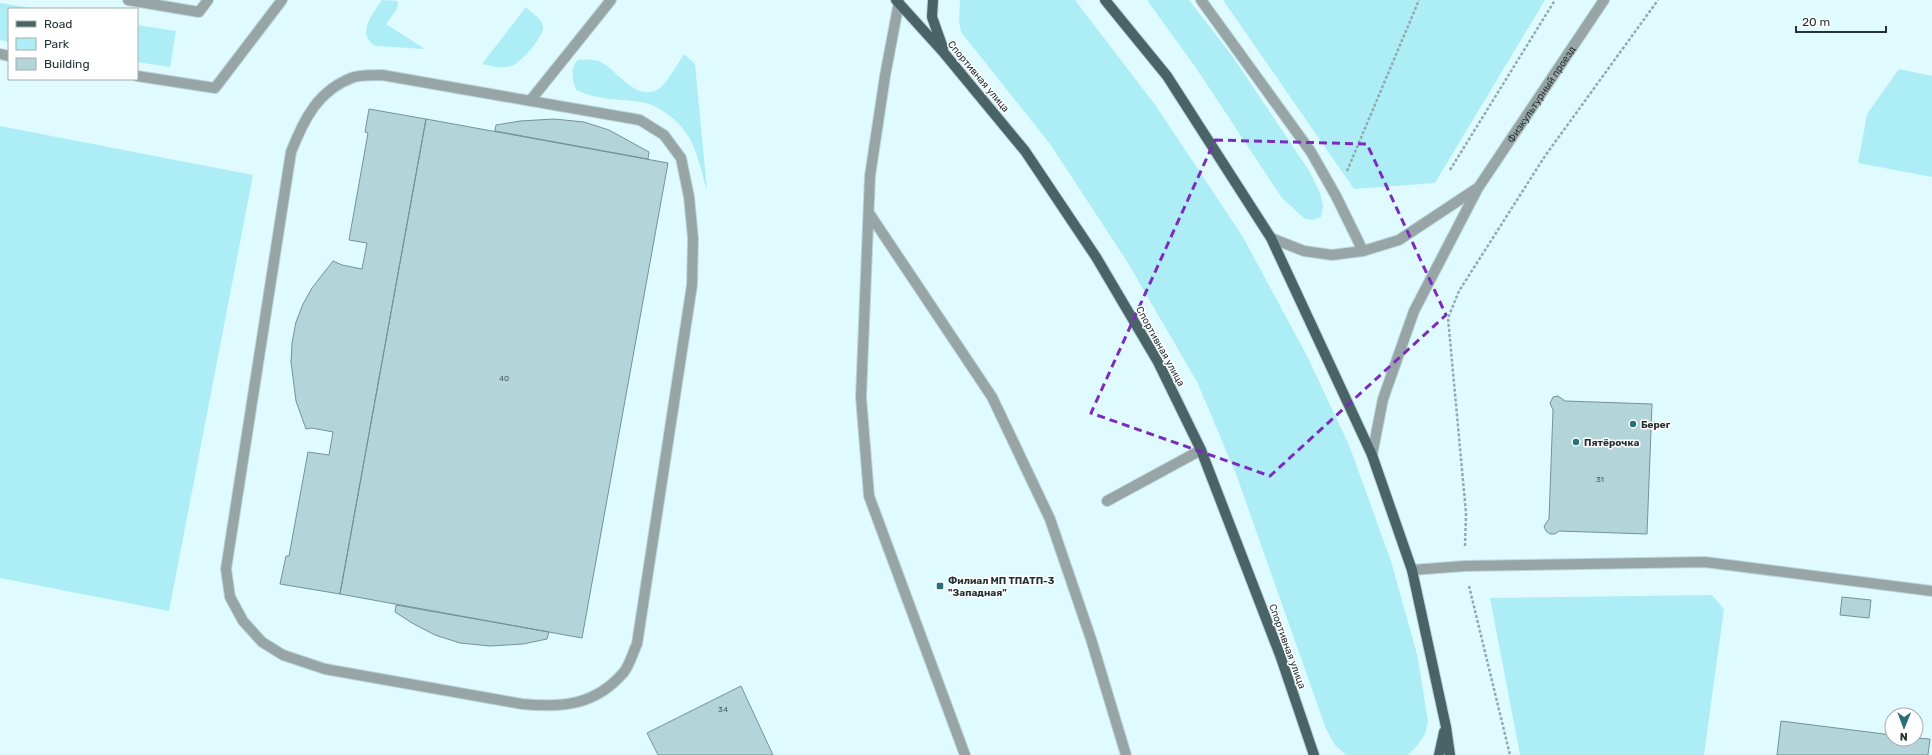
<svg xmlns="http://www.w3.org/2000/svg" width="1932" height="755" font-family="Rubik,sans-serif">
	<rect width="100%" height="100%" fill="#dffbff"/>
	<path fill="#adeef6" d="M 382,0 L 398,1 L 397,9 L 386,24 L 425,49 L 376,46 C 355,35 373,13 382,0 Z
		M 960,0 L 1075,0 L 1156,106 L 1243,237 L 1307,356 L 1349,445 L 1391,561 L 1418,658 L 1428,722 L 1425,734 L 1417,746 L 1408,755 L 1346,755 L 1335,745 L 1326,729 L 1236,474 L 1197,382 L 1128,263 L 1050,144 L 961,32 L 959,20 Z
		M 1147,0 L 1189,0 L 1233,57 L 1310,172 L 1320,193 L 1323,206 L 1321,217 L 1312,220 L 1305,219 L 1282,198 L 1196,68 Z
		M 1223,0 L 1545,0 L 1435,183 L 1354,189 Z
		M 0,3 L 37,9 L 9,9 L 9,42 L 0,40 Z
		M 526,7 C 532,13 541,18 543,26 C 545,36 520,64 511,66 C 501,69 491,66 482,64 Z
		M 137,25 L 176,31 L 170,67 L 137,62 Z
		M 684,54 L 695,64 L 707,190 C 702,175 699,158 692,143 C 684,125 661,105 641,102 C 619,99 597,100 576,90 C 573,81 569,68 578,60 C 585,59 597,59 603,63 C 619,73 637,102 659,89 C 666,84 679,62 684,54 Z
		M 1899,69 L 1932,76 L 1932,177 L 1858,163 L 1867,114 Z
		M 0,126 L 253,175 L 169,611 L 0,578 Z
		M 1712,595 L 1724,609 L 1704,755 L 1520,755 L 1490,598 Z"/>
	<path fill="#b3d5d9" stroke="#739397" d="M 369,109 L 426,119 L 340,594 L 280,584 L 286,556 L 289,556 L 308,452 L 329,455 L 333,432 L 312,428 L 306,429 L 296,401 L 291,362 L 292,343 L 296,322 L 303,304 L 312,288 L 333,261 L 342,265 L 362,269 L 367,243 L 349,240 L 368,133 L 365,132 Z
		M 426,119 L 668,163 L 582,638 L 340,594 Z
		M 554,119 L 584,122 L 609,130 L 649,152 L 648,159 L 495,131 L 496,125 L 520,121 Z
		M 1558,396 L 1565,401 L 1652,404 L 1647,534 L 1559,531 L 1555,534 L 1550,534 L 1546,531 L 1544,526 L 1549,519 L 1553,410 L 1550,403 L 1553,397 Z
		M 1842,597 L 1871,600 L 1869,618 L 1840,615 Z
		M 396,605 L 549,632 L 547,639 L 523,644 L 490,646 L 460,643 L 435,635 L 412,623 L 395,612 Z
		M 741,686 L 773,755 L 658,755 L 647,733 Z
		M 1781,721 L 1892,735 L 1892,739 L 1916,738 L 1930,739 L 1928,755 L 1777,755 Z"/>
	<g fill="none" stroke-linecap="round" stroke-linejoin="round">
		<defs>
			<path id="lane" d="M 128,0 L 199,12 L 208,0
				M 899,2 L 885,76 L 870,176 L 861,397 L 869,496 L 965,755
				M 0,54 L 9,56
				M 382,75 L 640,120 L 664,135 L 681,158 L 689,197 L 693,238 L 692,285 L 637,644 C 633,652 630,664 624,672 C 596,705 563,708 522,704 L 325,669 L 283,655 L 262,642 L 243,621 L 230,597 L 226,569 L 291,152 C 304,119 318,90 354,77 C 362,75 373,75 382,75 Z
				M 137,76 L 215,88 L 282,0
				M 530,101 L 611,0
				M 869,213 L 992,397 L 1050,519 L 1091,639 L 1126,755
				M 1107,501 L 1201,450
				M 1412,570 L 1465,566 L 1705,562 L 1932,591"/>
			<g id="street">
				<path d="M 1201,0 L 1311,152 L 1336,196 L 1363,251"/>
				<path d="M 1271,238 L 1304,251 L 1332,255 L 1363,251 L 1399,240 L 1476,189"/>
				<path id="s1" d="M 1372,455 L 1383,399 L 1414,311 L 1478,188 L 1604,0"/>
			</g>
			<path id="primary" d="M 896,0 L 944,53 L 1025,151 L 1096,257 L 1158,362 L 1201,450 L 1280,655 L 1314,755
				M 933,0 L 932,17 L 943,48
				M 1105,0 L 1167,76 L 1271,238 L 1372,455 L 1412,570 L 1446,727 L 1450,755
				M 1439,755 L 1444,732"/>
		</defs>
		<use href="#lane" stroke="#bdd7da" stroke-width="12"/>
		<use href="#street" stroke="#bdd7da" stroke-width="12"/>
		<use href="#primary" stroke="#bdd7da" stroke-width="12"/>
		<path stroke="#93aaad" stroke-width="2.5" stroke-dasharray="3 2" stroke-linecap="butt" d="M 1450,170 L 1555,0
			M 1347,171 L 1419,0
			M 1465,546 L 1466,513 L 1448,318 L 1459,291 L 1545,156 L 1658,0
			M 1469,586 L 1510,755"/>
		<use href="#lane" stroke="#97a5a7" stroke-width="10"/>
		<use href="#street" stroke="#97a5a7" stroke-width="10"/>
		<use href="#primary" stroke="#4a6367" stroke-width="10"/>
	</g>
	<path fill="none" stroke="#7b2cbf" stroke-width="3" stroke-dasharray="8 5" stroke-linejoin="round" d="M 1215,140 L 1367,144 L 1446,315 L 1270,476 L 1091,413 Z"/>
	<g fill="#287179" stroke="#fff" stroke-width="1.5">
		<circle cx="1633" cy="424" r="4"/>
		<circle cx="1576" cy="442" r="4"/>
		<rect x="936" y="582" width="8" height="8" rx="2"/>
	</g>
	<g text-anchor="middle" stroke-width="3" stroke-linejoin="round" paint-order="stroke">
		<g font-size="8" fill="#485b5d">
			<text x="504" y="381">40</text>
			<text x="1600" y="482">31</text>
			<text x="723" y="712">34</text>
		</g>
		<g font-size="10" fill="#243234" stroke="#fff">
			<text transform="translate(979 76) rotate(50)" y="4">Спортивная улица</text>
			<text dy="4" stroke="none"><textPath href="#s1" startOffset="402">Физкультурный проезд</textPath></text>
			<text transform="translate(1161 346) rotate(61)" y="4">Спортивная улица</text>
			<text transform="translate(1288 646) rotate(70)" y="4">Спортивная улица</text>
		</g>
		<g font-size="10" font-weight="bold" fill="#243234" stroke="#fff" text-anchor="start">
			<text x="1641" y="428">Берег</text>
			<text x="1584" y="446">Пятёрочка</text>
			<text x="948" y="584">Филиал МП ТПАТП-3<tspan x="948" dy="12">"Западная"</tspan></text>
		</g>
	</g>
	<rect x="8" y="8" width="130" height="72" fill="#ffffff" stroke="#a7adae"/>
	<rect x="16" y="21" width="20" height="6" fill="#4a6367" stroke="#a7adae"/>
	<text x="44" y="28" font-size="12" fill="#243234">Road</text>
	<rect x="16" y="38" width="20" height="12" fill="#adeef6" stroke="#a7adae"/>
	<text x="44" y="48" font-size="12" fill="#243234">Park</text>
	<rect x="16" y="58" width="20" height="12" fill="#b3d5d9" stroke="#a7adae"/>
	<text x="44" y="68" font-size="12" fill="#243234">Building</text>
	<g transform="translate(1904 727) rotate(181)"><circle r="19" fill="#ffffff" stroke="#a7adae"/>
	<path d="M0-3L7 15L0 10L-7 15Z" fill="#287179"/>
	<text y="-6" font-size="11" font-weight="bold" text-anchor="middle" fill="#243234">N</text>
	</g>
	<path d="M1796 26v6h90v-6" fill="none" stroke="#243234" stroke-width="2"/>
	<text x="1802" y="26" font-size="12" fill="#243234" stroke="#ffffff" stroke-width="3" paint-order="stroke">20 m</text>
</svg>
